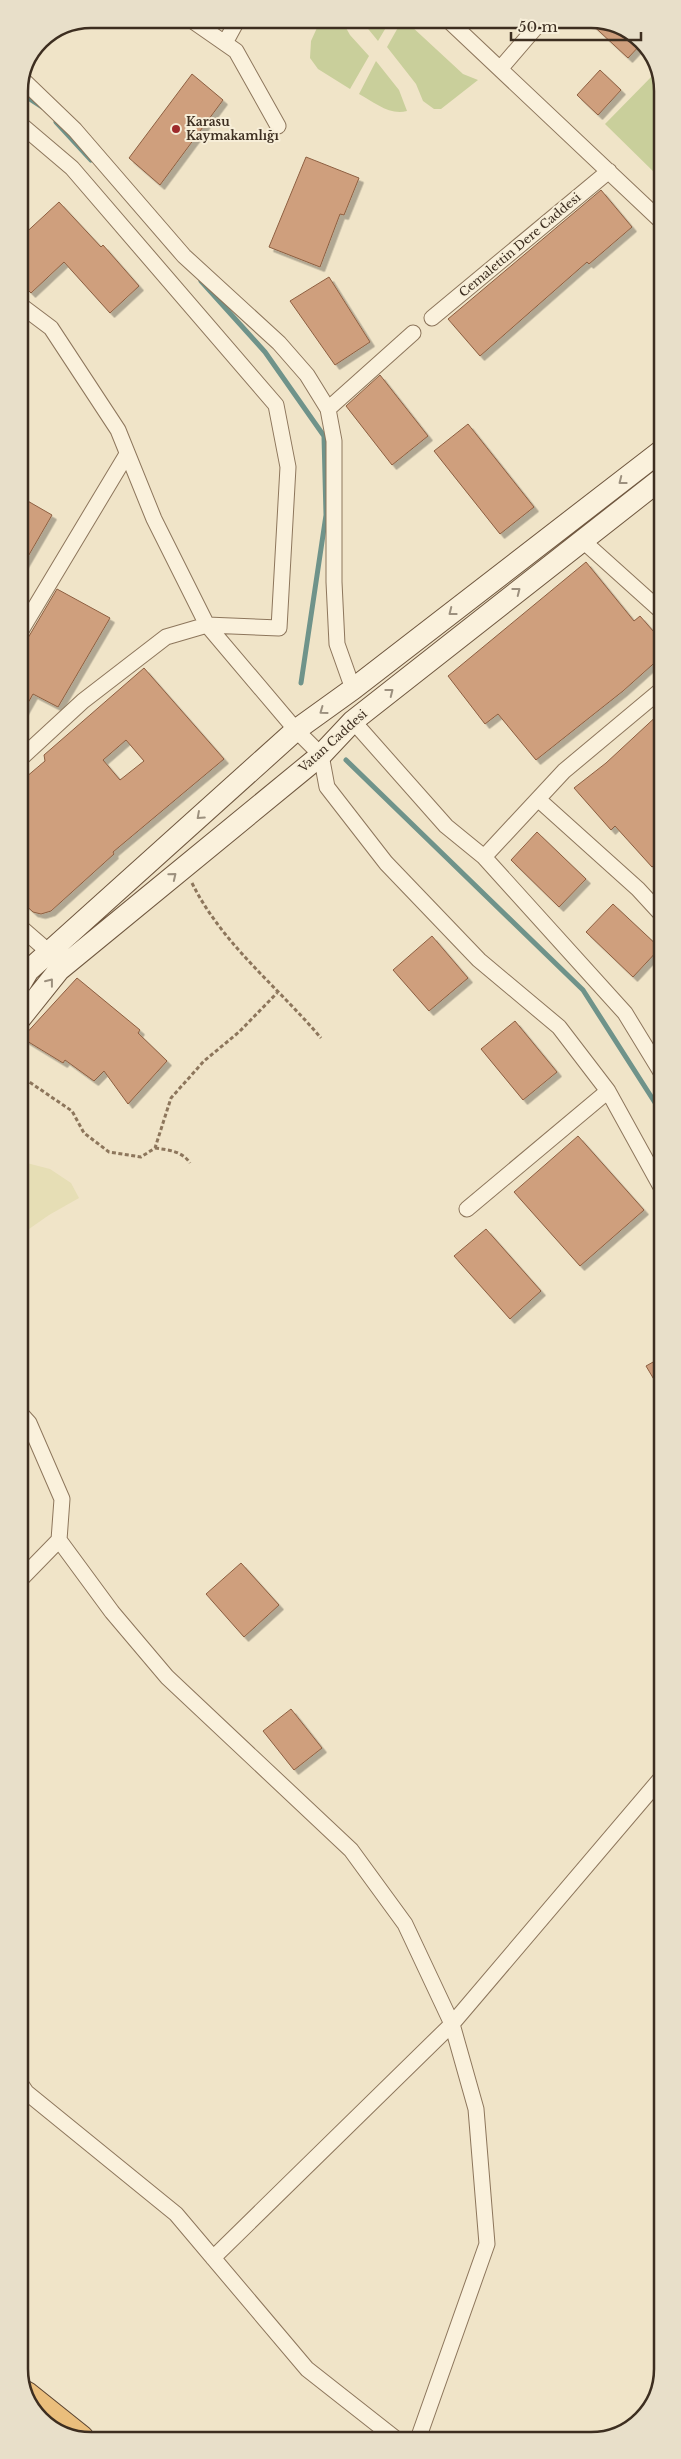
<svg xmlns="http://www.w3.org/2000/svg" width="681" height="2459" font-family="'Libre Baskerville',serif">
	<defs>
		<filter id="shadow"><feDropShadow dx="4.5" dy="4.5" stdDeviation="0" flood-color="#0004"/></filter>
	</defs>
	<rect width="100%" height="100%" fill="#f0e4c8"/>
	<path fill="#e6deb5" d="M 19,1161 L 50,1169 L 71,1183 L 79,1198 L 49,1215 L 19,1236 Z"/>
	<path fill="#c9cf9b" d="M 321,19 L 341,19 L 350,35 L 369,56 L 350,89 L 318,69 L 310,58 L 311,41 Z
		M 360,19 L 391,19 L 378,41 Z
		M 400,24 L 410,25 L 463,74 L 478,80 L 441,109 L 434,109 L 423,101 L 416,84 L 387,47 Z
		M 376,61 L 399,90 L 407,111 C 390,116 374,102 359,94 Z
		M 656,72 L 661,77 L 661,179 L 605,124 Z"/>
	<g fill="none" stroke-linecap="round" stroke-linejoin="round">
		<path stroke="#6f938a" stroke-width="5" d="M 19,92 L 42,107
			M 56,122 L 91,160
			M 201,281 L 265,352 L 324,436 L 326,515 L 301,683
			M 346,760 L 583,990 L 661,1112"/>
	</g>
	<path fill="#cf9f7d" stroke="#8d5f41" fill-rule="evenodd" filter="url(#shadow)" d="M 586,19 L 600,19 L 638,37 L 642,43 L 628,58 Z
		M 600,70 L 621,90 L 598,115 L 577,95 Z
		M 192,74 L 223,100 L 160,185 L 129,158 Z
		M 306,157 L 359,178 L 344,215 L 340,214 L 320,267 L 269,247 Z
		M 601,190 L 632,227 L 589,264 L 587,262 L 480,356 L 448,319 Z
		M 59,202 L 101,247 L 103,245 L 139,286 L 110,313 L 64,262 L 31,293 L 19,281 L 19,239 Z
		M 329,277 L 370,342 L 335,365 L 290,301 Z
		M 380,375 L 428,436 L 392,465 L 346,406 Z
		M 468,424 L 534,507 L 500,534 L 434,451 Z
		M 19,496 L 52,515 L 19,572 Z
		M 586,562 L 634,621 L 640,616 L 661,640 L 661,657 L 623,691 L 536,760 L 498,714 L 485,724 L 448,676 Z
		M 57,589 L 110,618 L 58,707 L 33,694 L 19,719 L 19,653 Z
		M 144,668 L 224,759 L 113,852 L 114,854 L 51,911 L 41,914 L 33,912 L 19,899 L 19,783 L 45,761 L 44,755 ZM 126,740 L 144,761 L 120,780 L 103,760 Z
		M 661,712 L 661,859 L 652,867 L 615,826 L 611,830 L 574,788 L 606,763 Z
		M 537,832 L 586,879 L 559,907 L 511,860 Z
		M 613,904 L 660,948 L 633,977 L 586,932 Z
		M 432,936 L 468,978 L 429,1011 L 393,970 Z
		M 77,978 L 140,1030 L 138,1033 L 167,1061 L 128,1104 L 104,1071 L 94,1081 L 65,1060 L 63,1063 L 22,1038 Z
		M 515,1021 L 557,1072 L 523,1100 L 481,1049 Z
		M 578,1136 L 644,1210 L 580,1266 L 514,1192 Z
		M 486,1229 L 541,1291 L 510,1319 L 454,1256 Z
		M 662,1357 L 662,1393 L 646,1366 Z
		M 241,1563 L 279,1605 L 244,1637 L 206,1594 Z
		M 291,1709 L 322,1748 L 294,1770 L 263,1731 Z"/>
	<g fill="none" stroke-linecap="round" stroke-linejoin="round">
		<defs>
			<path id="minor" d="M 190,19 L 236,51 L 278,126
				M 447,19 L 661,221
				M 225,43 L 238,19
				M 500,69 L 543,19
				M 23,80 L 75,130 L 184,256 L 279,343 L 307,375 L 328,409 L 334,441 L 334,582 L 337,644 L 353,689
				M 19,123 L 72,168 L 276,405 L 288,467 L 279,628 L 207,625 L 166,637 L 83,701 L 19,760
				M 19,304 L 51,328 L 118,430 L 154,519 L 207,625 L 296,730 L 321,755 L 327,787 L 386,863 L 479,960 L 559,1027 L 608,1091 L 662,1189
				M 432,318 L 609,171
				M 328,409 L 413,333
				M 582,540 L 661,611
				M 19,634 L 127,454
				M 353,721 L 446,826 L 484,857 L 625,1013 L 661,1072
				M 539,800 L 638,889 L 661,914
				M 484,857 L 564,771 L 661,690
				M 19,926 L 49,952
				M 467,1209 L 608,1091
				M 20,1413 L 29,1423 L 62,1499 L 59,1540 L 20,1580
				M 59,1540 L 112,1612 L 167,1677 L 351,1850 L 405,1924 L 452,2024 L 476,2109 L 487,2244 L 418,2439
				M 20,2083 L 26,2092 L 176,2214 L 307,2369 L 396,2439
				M 213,2258 L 452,2024 L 662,1777"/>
			<path id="secondary" d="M 19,986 L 28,971 L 296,730 L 353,689 L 661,451
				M 19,1020 L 59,970 L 321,755 L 353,721 L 661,479"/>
			<path id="trunk" d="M 26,2394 L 81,2438"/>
		</defs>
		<use href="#minor" stroke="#8d765c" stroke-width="17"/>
		<use href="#secondary" stroke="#6f573f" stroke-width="23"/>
		<use href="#trunk" stroke="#5b4430" stroke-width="27"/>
		<path stroke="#8d765c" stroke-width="3" stroke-dasharray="4 2.5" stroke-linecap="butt" d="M 192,883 C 222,944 278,987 321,1038
			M 19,1075 L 72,1111 L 84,1133 L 109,1152 L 141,1157 L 155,1148 L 171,1098 L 204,1061 L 239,1032 L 277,993
			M 155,1148 C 169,1150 182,1151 190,1163"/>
		<use href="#minor" stroke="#faf1dc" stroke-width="15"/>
		<use href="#secondary" stroke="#faf1dc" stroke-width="21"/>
		<use href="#trunk" stroke="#eabe7c" stroke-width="25"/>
	</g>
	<defs><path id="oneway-chevron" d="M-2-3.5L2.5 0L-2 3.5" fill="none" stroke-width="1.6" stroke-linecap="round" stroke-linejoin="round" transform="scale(1.25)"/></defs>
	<g stroke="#9c907e">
		<use href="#oneway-chevron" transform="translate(622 481) rotate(142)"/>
		<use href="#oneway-chevron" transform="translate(517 591) rotate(-38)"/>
		<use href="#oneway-chevron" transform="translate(452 612) rotate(142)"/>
		<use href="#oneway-chevron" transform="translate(390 692) rotate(-38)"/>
		<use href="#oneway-chevron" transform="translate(323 711) rotate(144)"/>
		<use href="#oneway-chevron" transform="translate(200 816) rotate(138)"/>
		<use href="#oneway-chevron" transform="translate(173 876) rotate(-39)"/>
		<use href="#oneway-chevron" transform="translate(50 982) rotate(-52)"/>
	</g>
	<circle fill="#9e2a2b" stroke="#f7eed8" stroke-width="2" cx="176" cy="129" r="5"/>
	<g text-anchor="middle" stroke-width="4" stroke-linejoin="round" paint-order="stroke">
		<g font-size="12" font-weight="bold" fill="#3d2e20" stroke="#f7eed8" text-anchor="start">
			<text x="186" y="126">Karasu<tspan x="186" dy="14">Kaymakamlığı</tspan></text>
		</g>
		<g font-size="12" fill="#3d2e20" stroke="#f7eed8">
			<text transform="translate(520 245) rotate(-40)" y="4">Cemalettin Dere Caddesi</text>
			<text transform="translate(333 741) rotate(-42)" y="4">Vatan Caddesi</text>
		</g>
	</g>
	<path d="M0 0H681V2459H0ZM91 28H591A63 63 0 0 1 654 91V2369A63 63 0 0 1 591 2432H91A63 63 0 0 1 28 2369V91A63 63 0 0 1 91 28Z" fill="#e8dfc9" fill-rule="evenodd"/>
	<path fill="none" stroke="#3d2e20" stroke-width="2.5" d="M91 28H591A63 63 0 0 1 654 91V2369A63 63 0 0 1 591 2432H91A63 63 0 0 1 28 2369V91A63 63 0 0 1 91 28Z"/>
	<path d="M511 32v8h130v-8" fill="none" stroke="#3d2e20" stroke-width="2.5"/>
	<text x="518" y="32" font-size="15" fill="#3d2e20" stroke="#f7eed8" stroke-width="4" paint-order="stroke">50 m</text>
</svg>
